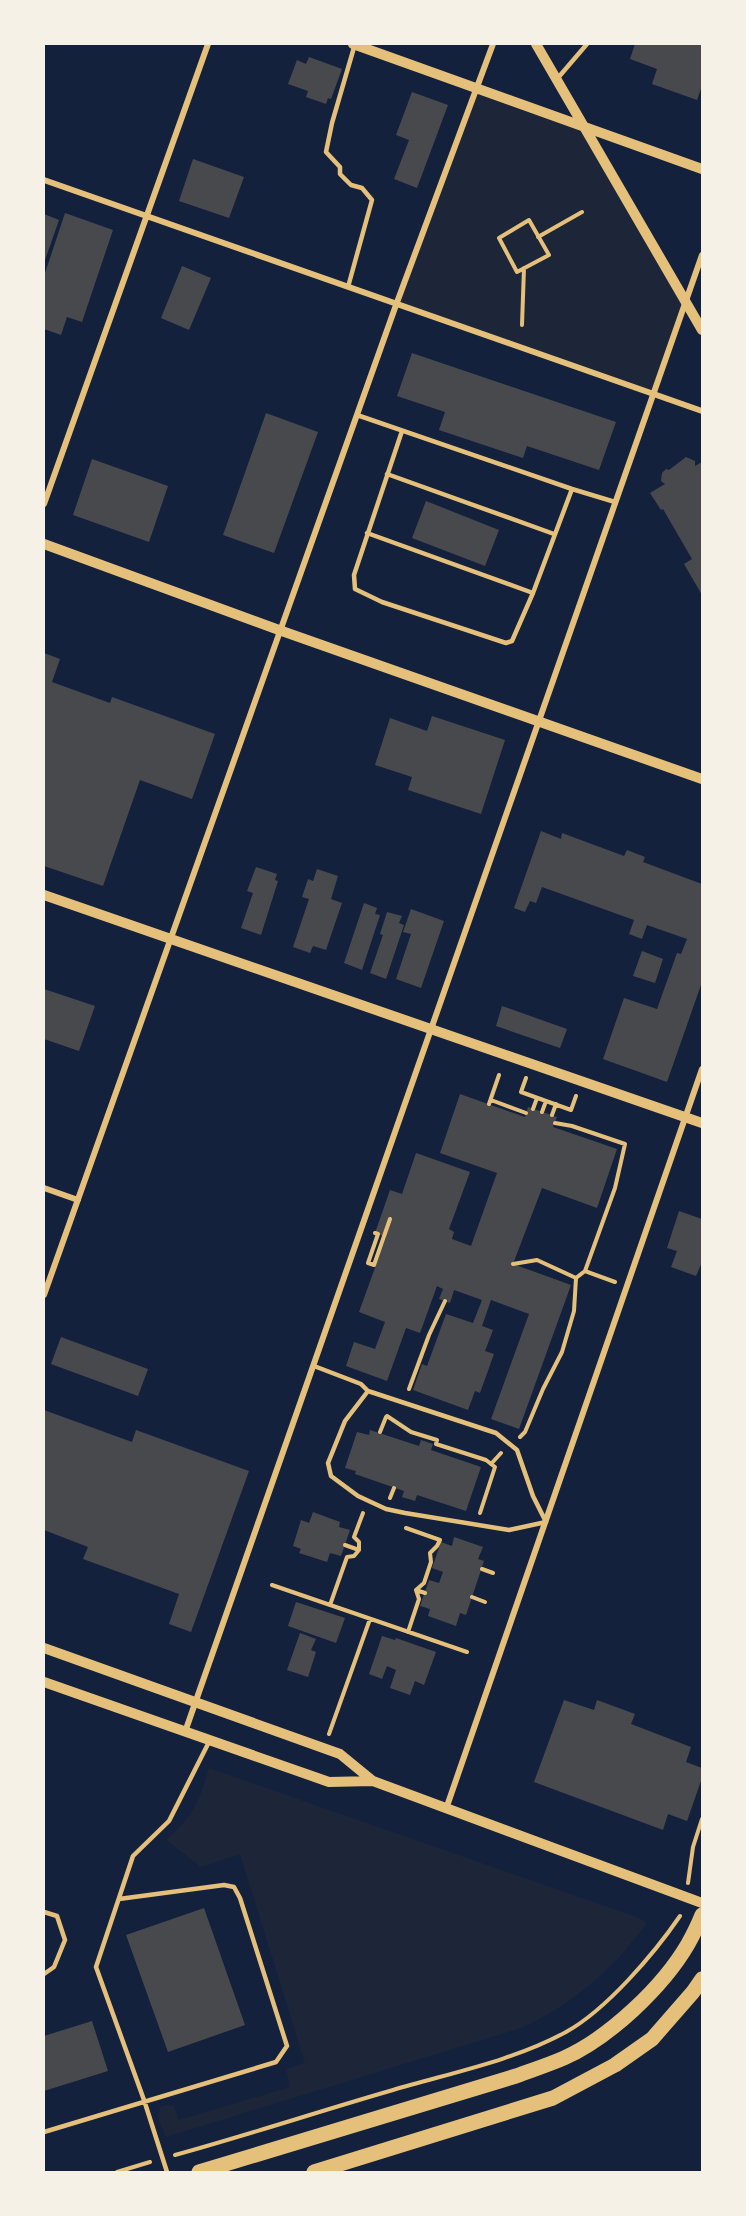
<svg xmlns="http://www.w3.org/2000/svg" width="746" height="2216" font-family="Barlow,sans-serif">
	<rect width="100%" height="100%" fill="#14213d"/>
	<path fill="#1d2539" d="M 478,87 L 585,126 L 686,302 L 653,393 L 396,305 Z
		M 209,1768 L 639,1918 L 647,1923 C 612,1970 575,2003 521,2028 L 166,2137 L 158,2118 L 160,2107 L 169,2105 L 174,2106 L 179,2120 L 290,2087 L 286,2069 L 305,2063 L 240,1854 L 201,1867 L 166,1840 C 193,1816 199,1803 209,1768 Z"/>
	<path fill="#48494c" d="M 635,44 L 702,44 L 702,86 L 697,100 L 652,84 L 657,69 L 630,59 Z
		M 309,57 L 342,69 L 331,99 L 328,98 L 326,104 L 306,97 L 308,91 L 288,84 L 297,60 L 306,64 Z
		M 412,92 L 448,105 L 417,188 L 394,179 L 409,140 L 396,135 Z
		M 193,159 L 244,177 L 229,218 L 179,201 Z
		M 65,213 L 113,230 L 82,322 L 67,317 L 61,335 L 44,329 L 44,276 Z
		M 44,214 L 59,220 L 44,263 Z
		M 182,266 L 211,278 L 189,330 L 161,318 Z
		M 412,353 L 616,422 L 599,470 L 527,446 L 523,458 L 439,430 L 445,412 L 397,396 Z
		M 266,413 L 318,432 L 274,553 L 223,535 Z
		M 686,457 L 695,461 L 695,466 L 702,462 L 702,595 L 684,564 L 692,559 L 663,509 L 661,510 L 650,493 L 665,484 L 661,481 L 662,473 L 666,469 L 669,470 Z
		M 92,459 L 168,486 L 149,542 L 73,515 Z
		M 426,501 L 499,530 L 485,566 L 412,538 Z
		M 44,653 L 60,659 L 52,682 L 110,703 L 112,697 L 215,734 L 192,799 L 140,780 L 103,886 L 44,866 Z
		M 432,716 L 505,740 L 481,814 L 408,790 L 412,777 L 375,765 L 390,718 L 427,731 Z
		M 541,831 L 561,839 L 562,833 L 624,856 L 627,850 L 645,857 L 643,862 L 702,884 L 702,982 L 667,1082 L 603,1059 L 624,998 L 657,1009 L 677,953 L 681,954 L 687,939 L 647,925 L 642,939 L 629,934 L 634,920 L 542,887 L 536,903 L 530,901 L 525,912 L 514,908 Z
		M 256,867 L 277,874 L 275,880 L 278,881 L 261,935 L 241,928 L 253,893 L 247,891 Z
		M 317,869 L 338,876 L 331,899 L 342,903 L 326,950 L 313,946 L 310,953 L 293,947 L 309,899 L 302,897 L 308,879 L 313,881 Z
		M 364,903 L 377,908 L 375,914 L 380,915 L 362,970 L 344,963 Z
		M 411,909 L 444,921 L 421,988 L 396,979 L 411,934 L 403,932 Z
		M 387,912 L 402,916 L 399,923 L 404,925 L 386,979 L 370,973 L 383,935 L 380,934 Z
		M 642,951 L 663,959 L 655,983 L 633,976 Z
		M 44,989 L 95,1006 L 79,1051 L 44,1039 Z
		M 502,1006 L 567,1029 L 560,1048 L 496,1026 Z
		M 460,1094 L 525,1117 L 528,1107 L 557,1117 L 553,1127 L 617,1149 L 597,1208 L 542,1188 L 513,1264 L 571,1285 L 519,1429 L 491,1419 L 529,1314 L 491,1300 L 482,1326 L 493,1330 L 485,1351 L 494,1354 L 480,1393 L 475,1391 L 468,1410 L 413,1390 L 422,1364 L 427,1366 L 446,1314 L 473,1323 L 482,1300 L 454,1290 L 450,1303 L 439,1299 L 443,1289 L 437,1286 L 420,1333 L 406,1328 L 387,1381 L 346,1366 L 354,1342 L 375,1349 L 385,1322 L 359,1312 L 386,1237 L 375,1233 L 390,1190 L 402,1194 L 416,1153 L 470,1172 L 449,1229 L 454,1232 L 452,1239 L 471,1246 L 497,1173 L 440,1153 Z
		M 679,1211 L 702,1219 L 702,1262 L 696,1276 L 671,1267 L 677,1251 L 667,1248 Z
		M 61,1337 L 148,1369 L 138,1396 L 51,1364 Z
		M 44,1410 L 132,1442 L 136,1430 L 249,1471 L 191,1632 L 169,1624 L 179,1594 L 83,1559 L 88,1547 L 44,1530 Z
		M 370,1430 L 419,1446 L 421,1440 L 433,1444 L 431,1450 L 481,1467 L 466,1511 L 417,1495 L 415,1501 L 402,1497 L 404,1491 L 355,1474 L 356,1471 L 345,1468 L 357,1432 L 369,1435 Z
		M 313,1512 L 340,1522 L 339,1527 L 350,1530 L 341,1556 L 330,1553 L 327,1562 L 299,1553 L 301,1549 L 293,1546 L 301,1520 L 309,1523 Z
		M 454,1537 L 483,1547 L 478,1559 L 484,1561 L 466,1615 L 460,1613 L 456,1626 L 428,1616 L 430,1609 L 420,1606 L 429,1580 L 439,1583 L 443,1572 L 432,1568 L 441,1542 L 452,1546 Z
		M 296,1602 L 345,1618 L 336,1643 L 288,1626 Z
		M 300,1633 L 316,1639 L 311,1650 L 316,1652 L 308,1677 L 287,1670 Z
		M 382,1636 L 395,1640 L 396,1638 L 436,1652 L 424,1685 L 415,1681 L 410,1695 L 390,1688 L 396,1670 L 387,1666 L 382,1679 L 369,1674 Z
		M 564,1700 L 594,1710 L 597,1700 L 635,1714 L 631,1724 L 691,1747 L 686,1762 L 702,1768 L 702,1778 L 687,1821 L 668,1814 L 663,1830 L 534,1782 Z
		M 204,1908 L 245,2025 L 168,2052 L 126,1935 Z
		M 92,2021 L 108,2071 L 44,2091 L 44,2036 Z"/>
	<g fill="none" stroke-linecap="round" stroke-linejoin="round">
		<path stroke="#e5c07b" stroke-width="4" d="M 529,220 L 549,255 L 517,272 L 499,238 Z
			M 538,237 L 582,212
			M 522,325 L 524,268
			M 526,1078 L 521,1092 L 571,1110 L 576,1096
			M 491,1100 L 526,1113
			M 489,1104 L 499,1075
			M 533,1109 L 537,1098
			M 542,1112 L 546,1101
			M 552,1115 L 556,1104
			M 375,1233 L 378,1234 L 368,1263 L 374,1265 L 390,1219
			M 513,1264 L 537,1260 L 576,1278
			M 585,1271 L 615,1282
			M 409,1389 L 429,1335 L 445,1301
			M 387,1416 L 411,1432 L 437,1440 L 436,1444 L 486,1460 L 495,1467 L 480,1513
			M 380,1432 L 386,1417
			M 520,1437 L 525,1432 L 543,1389 L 562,1352 L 574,1311 L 576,1278 L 585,1271 L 615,1188 L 625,1144 L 572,1126 L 555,1123
			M 491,1464 L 501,1453
			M 390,1498 L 394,1488
			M 406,1528 L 440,1540 L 437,1546 L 430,1553 L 431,1562 L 424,1583 L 416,1590 L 419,1599 L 408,1632
			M 345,1545 L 359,1550
			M 482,1569 L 493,1573
			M 272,1585 L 467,1652
			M 416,1590 L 425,1593
			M 472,1597 L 485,1602
			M 330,1605 L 347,1557 L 354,1556 L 359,1550 L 359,1542 L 354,1537 L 363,1513
			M 329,1734 L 370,1619
			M 688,1883 L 693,1847 L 702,1819
			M 175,2155 C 248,2135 320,2111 393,2090 C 450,2073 513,2061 566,2032 C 606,2010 654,1954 680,1916
			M 117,2172 L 150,2162"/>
		<path stroke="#e5c07b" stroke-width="4.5" d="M 557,79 L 587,44
			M 348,287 L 372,200 L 362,188 L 351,185 L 340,174 L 340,167 L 326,152 L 332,123 L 355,44
			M 357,415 L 572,489 L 615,502
			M 402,431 L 354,575 L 355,589 L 382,602 L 506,643 L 512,641 L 533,593 L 572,489
			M 387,474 L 554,534
			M 367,533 L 533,593
			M 314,1366 L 361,1384 L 368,1391
			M 368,1391 L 496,1433 L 517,1450 L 533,1496 L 546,1522 L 509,1530 L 405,1513 L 386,1509 L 358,1496 L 331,1476 L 328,1463 L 345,1421 Z
			M 44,1912 L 57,1916 L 65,1940 L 54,1967 L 44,1974
			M 44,2132 L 276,2062 L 287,2046 L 240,1898 L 234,1887 L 224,1885 L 119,1899
			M 167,2172 L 144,2100 L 96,1967 L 133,1856 L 169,1821 L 210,1740"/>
		<path stroke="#e5c07b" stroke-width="6" d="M 44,180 L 702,411
			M 44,504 L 208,44
			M 44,1188 L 78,1200
			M 44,1295 L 396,305 L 493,44
			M 185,1732 L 702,255
			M 446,1809 L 702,1069"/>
		<path stroke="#e5c07b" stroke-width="10" d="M 353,44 L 702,169
			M 536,44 L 702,330
			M 44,544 L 279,630 L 702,779
			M 44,895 L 702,1123
			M 44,1648 L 340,1754 L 373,1781 L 702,1903
			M 44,1682 L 329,1782 L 373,1781"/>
		<path stroke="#e5c07b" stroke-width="15" d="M 199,2172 L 516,2076 C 532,2070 548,2065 564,2058 C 609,2038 663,1987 688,1944 C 693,1935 698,1925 702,1915
			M 314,2172 L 553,2098 L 615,2065 L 652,2039 L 693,1992 L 702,1979"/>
	</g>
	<rect width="746" height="2216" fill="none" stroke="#f6f1e7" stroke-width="90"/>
</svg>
